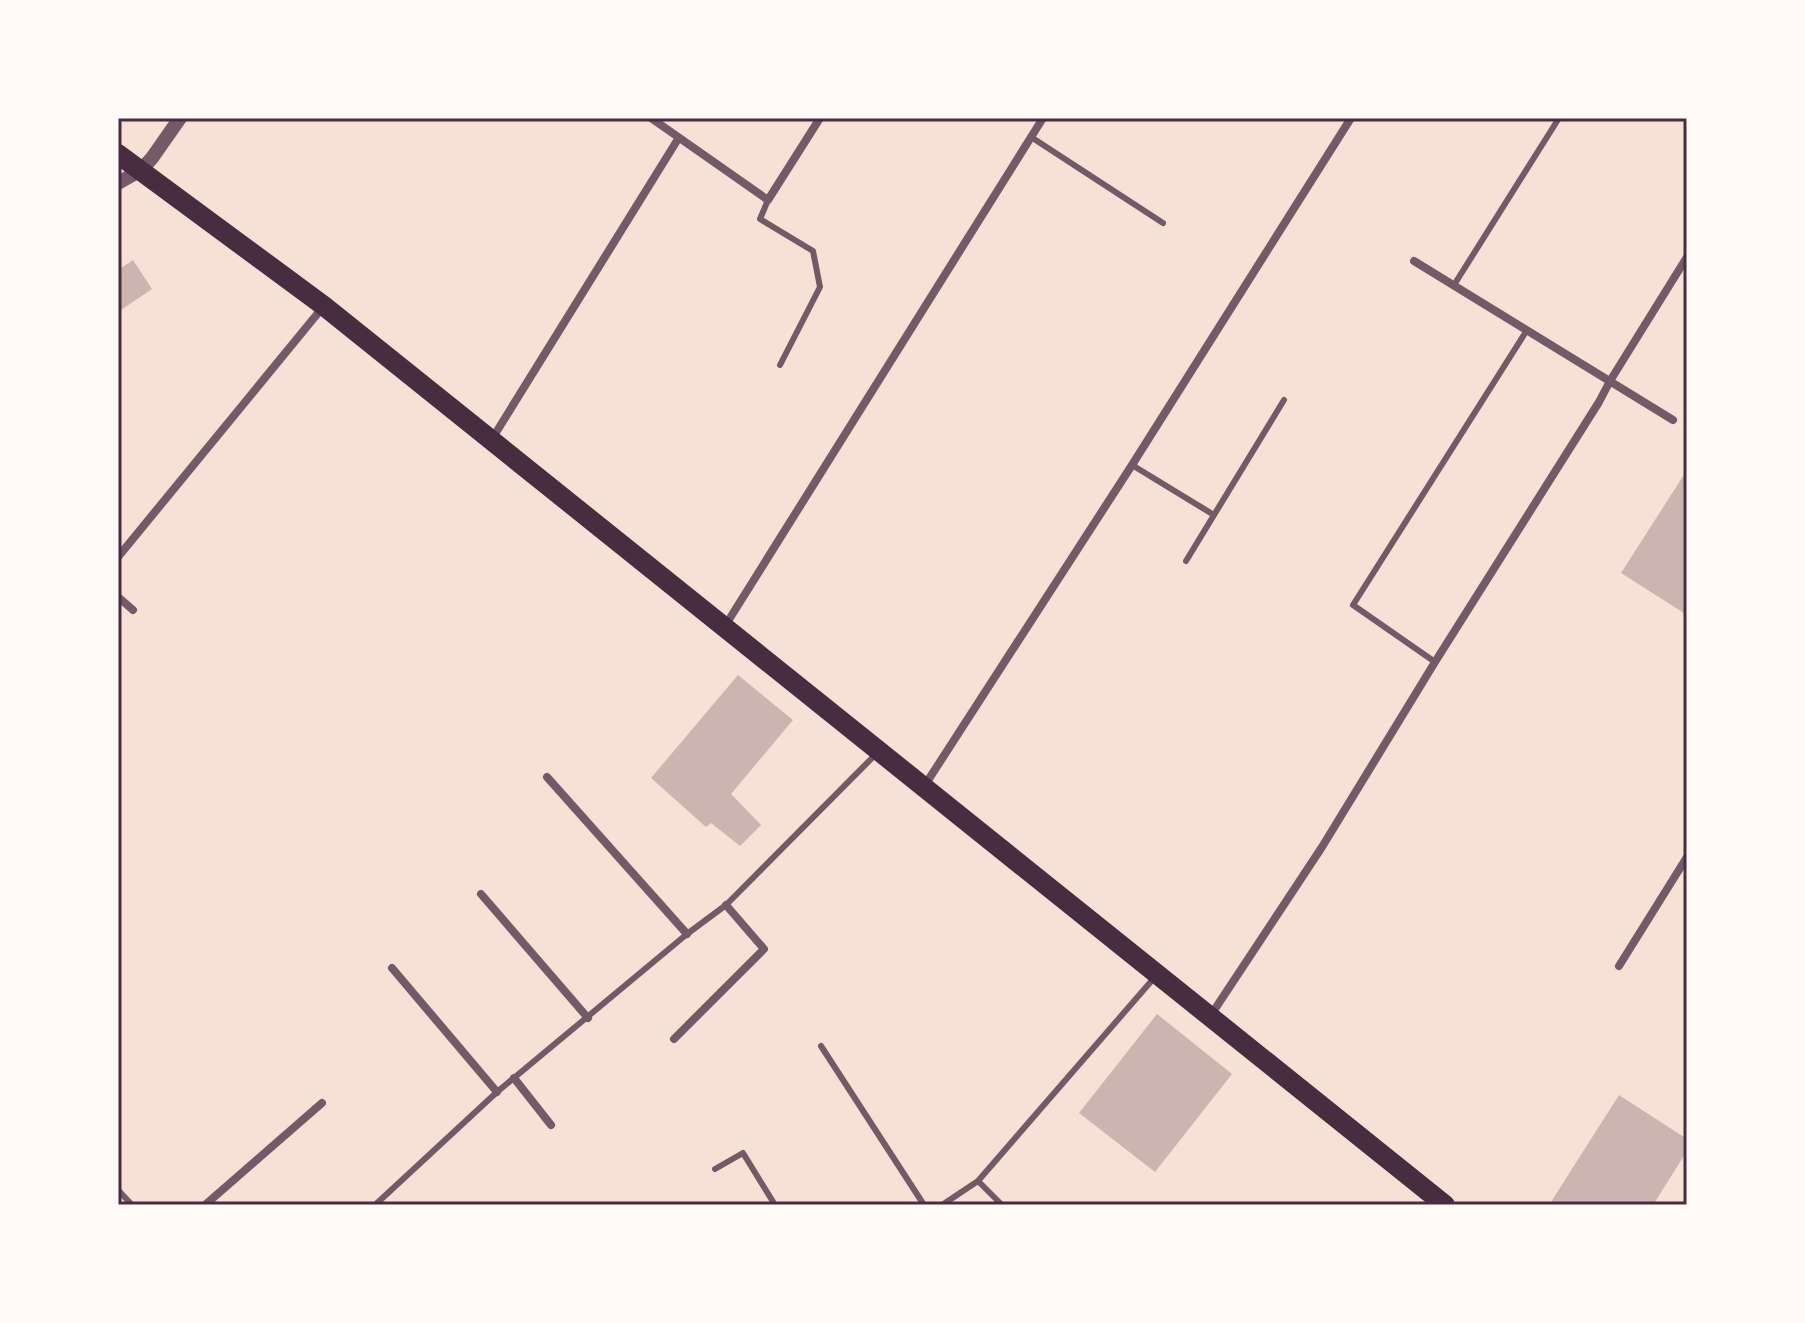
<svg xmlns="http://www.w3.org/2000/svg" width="1805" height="1323" font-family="Roboto,sans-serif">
	<rect width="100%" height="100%" fill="#f7e1d7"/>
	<path fill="#ccb4b1" d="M 133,260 L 152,289 L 118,312 L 118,270 Z
		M 1687,470 L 1687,615 L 1621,573 Z
		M 738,675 L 793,720 L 731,794 L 761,825 L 740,846 L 711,823 L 706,827 L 651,778 Z
		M 1157,1014 L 1232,1074 L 1155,1172 L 1079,1113 Z
		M 1619,1095 L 1687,1139 L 1687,1151 L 1653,1205 L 1549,1205 Z"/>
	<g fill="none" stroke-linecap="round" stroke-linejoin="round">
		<path stroke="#755966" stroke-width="6" d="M 1031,137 L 1163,223
			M 768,200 L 760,219 L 813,251 L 820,287 L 780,365
			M 1454,285 L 1559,118
			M 1132,465 L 1214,515
			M 1186,561 L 1284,400
			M 1435,662 L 1353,605 L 1527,330
			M 821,1046 L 924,1205
			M 715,1169 L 743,1153 L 775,1205
			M 978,1181 L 1002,1205
			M 118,1190 L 132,1205
			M 375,1205 L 497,1092 L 687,934 L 726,905 L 877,753
			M 942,1205 L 978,1181 L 1154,978"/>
		<path stroke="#755966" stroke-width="8" d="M 651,118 L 768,200 L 820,118
			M 1414,261 L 1673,420
			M 492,439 L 678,139
			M 118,557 L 323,307
			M 118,597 L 133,610
			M 725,626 L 1043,118
			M 547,777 L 687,934
			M 925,785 L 1132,465 L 1351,118
			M 481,894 L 588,1018
			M 1619,966 L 1687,857
			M 392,968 L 497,1092
			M 1211,1015 L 1322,847 L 1435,662 L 1599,402 L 1610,381 L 1687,257
			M 674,1039 L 764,949 L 726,905
			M 514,1078 L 551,1125
			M 205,1205 L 322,1103"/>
		<path stroke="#755966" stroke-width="14" d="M 118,183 L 141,170 L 152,158 L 180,118"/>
		<path stroke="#4a2c40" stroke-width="20" d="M 118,154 L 324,306 L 1445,1205"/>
	</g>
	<rect width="1805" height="1323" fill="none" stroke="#fffaf5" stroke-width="240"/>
	<rect x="120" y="120" width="1565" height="1083" fill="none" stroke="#4a2c40" stroke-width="3"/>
</svg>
